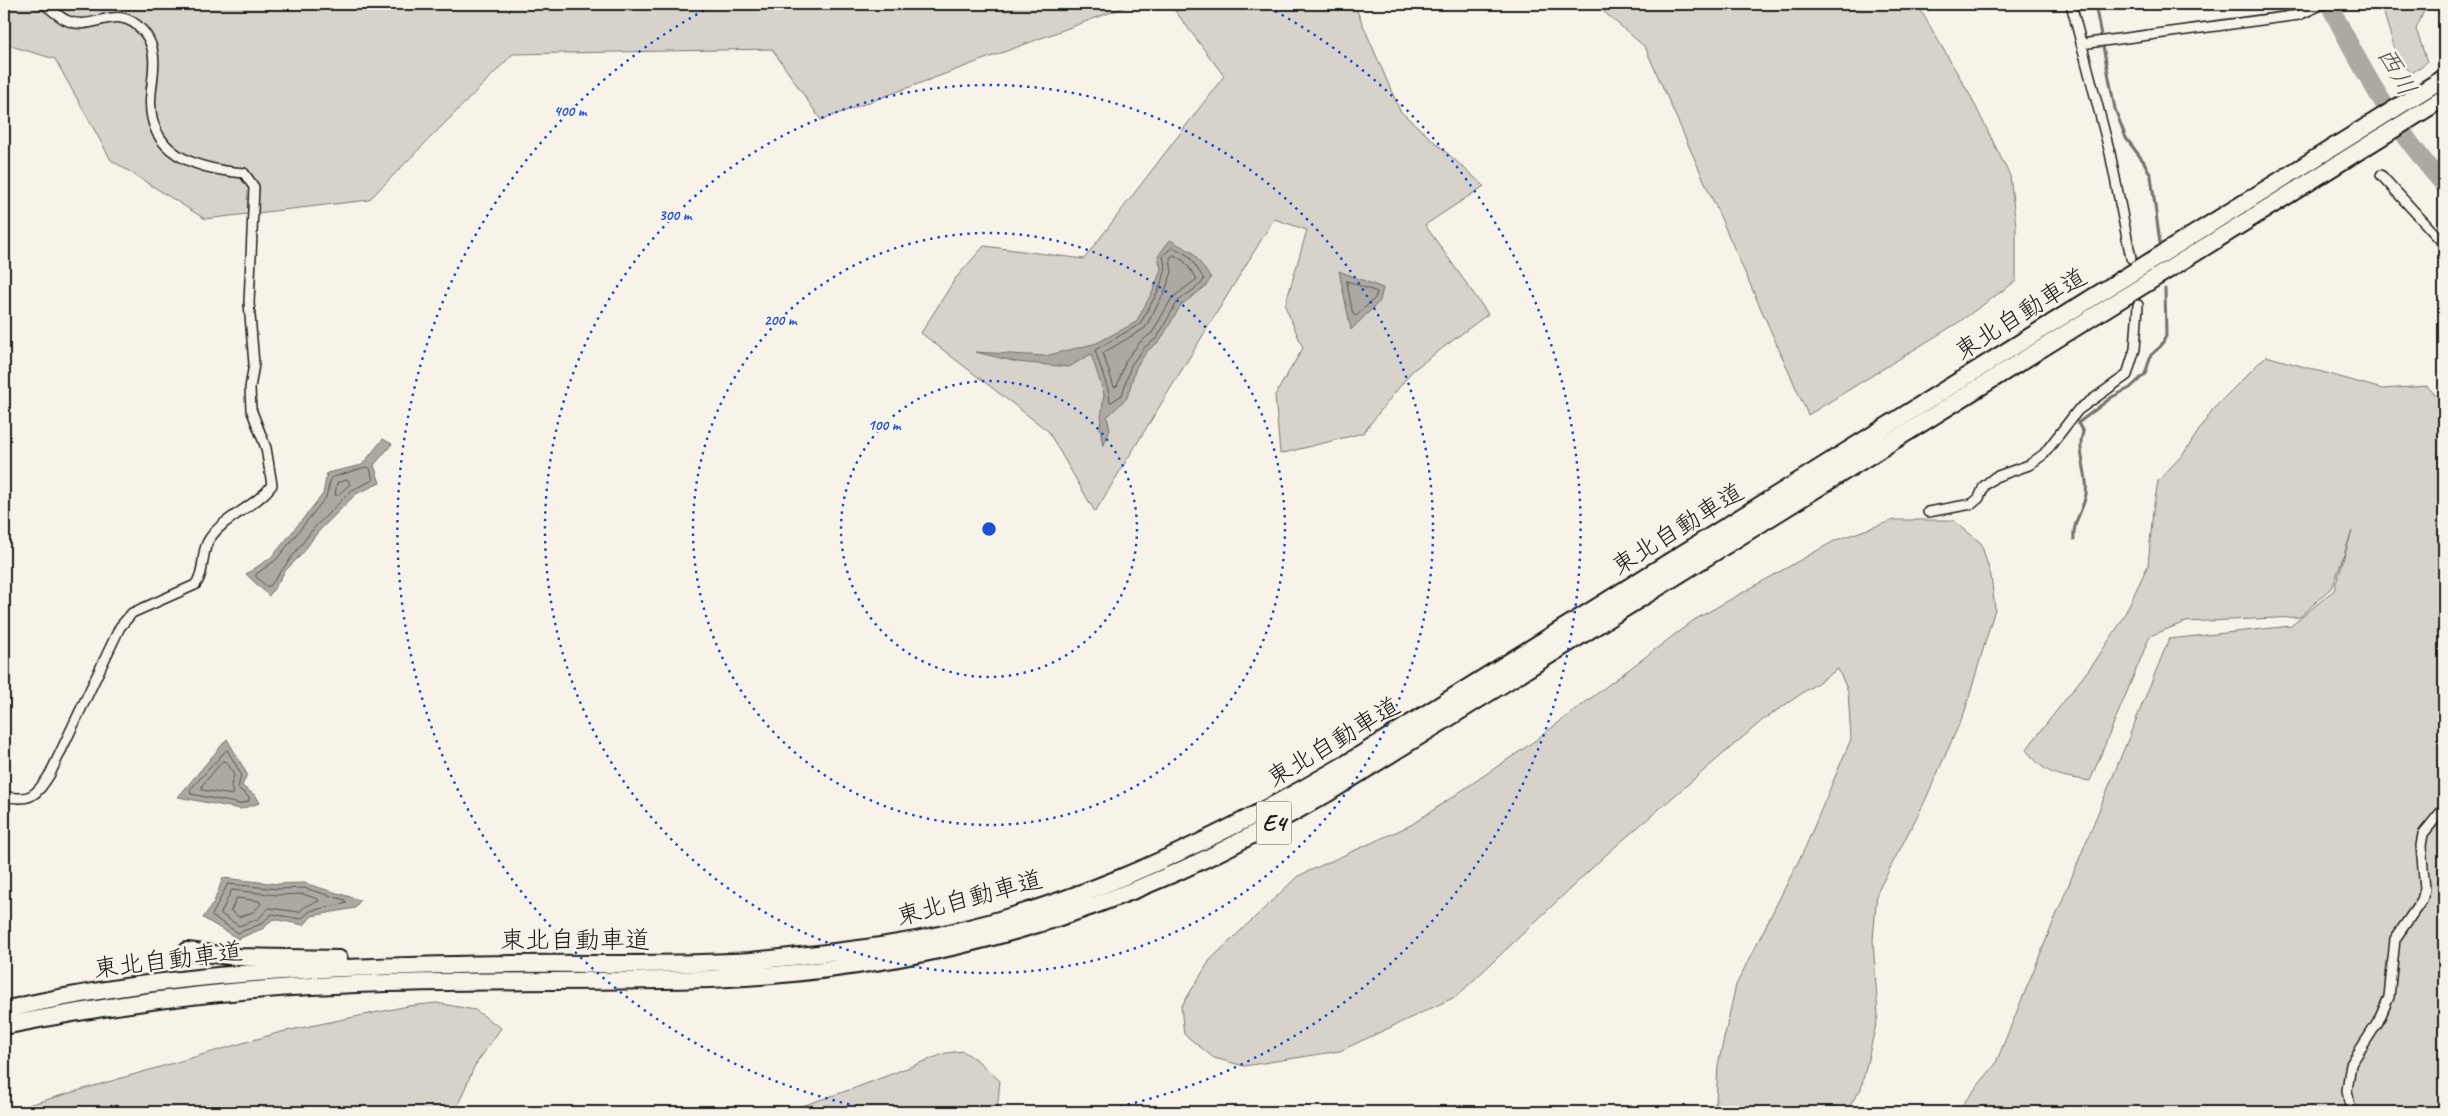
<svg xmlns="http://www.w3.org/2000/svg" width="2448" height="1116" font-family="Caveat,'Klee One',sans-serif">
	<rect width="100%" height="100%" fill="#f7f3e8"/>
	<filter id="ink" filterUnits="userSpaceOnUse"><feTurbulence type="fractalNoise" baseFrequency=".02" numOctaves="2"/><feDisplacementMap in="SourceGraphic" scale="10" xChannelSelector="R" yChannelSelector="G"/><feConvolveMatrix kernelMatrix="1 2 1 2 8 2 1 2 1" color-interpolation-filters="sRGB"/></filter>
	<g filter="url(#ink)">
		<path fill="#d7d3cb" stroke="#7a7874" d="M 4,4 L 1133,4 L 821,120 L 772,49 L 513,54 L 369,200 L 205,219 L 111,160 L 55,59 L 4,44 Z
			M 1170,4 L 1354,4 L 1400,111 L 1484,186 L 1425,225 L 1488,314 L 1412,371 L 1363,433 L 1280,454 L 1275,395 L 1303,348 L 1285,306 L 1307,230 L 1274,219 L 1095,512 L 1048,431 L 921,333 L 955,279 L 984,246 L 1084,259 L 1224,76 Z
			M 1595,4 L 1917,4 L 1970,95 L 2010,176 L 2016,226 L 2016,281 L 1959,322 L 1808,415 L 1645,47 Z
			M 2381,4 L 2427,4 L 2416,29 L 2427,62 L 2412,73 L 2399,63 Z
			M 2266,356 L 2382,389 L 2427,386 L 2444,404 L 2444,1112 L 1956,1112 L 1995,1065 L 2169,639 L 2291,626 L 2334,590 L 2352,531 L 2333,586 L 2300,617 L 2185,622 L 2150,636 L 2090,781 C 2057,775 2048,777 2026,750 L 2096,660 L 2121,622 L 2148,565 L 2153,511 L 2158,481 L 2184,453 L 2213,409 Z
			M 1894,520 L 1953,520 L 1981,543 L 1991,576 L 1995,609 L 1965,711 L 1924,803 L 1877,893 L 1873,940 L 1878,1016 L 1861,1089 L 1845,1112 L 1707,1112 L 1716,1102 L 1718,1065 L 1736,985 L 1805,848 L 1851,739 L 1848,691 L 1838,669 L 1764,719 L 1609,852 L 1457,996 L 1340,1051 L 1244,1066 L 1214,1058 L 1184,1034 L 1181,1007 L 1210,960 L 1298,876 L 1411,825 L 1529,745 L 1694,620 L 1836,540 Z
			M 437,1003 L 475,1010 L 501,1028 L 474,1067 L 455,1112 L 319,1112 L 262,1108 L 252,1112 L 4,1112 L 281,1032 L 408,1006 Z
			M 963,1051 L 978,1061 L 1000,1081 L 997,1112 L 784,1112 L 855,1088 L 946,1053 Z"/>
		<path fill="#aca9a2" stroke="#72716c" d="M 1170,240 L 1192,252 L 1211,278 L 1205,287 L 1181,305 L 1160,341 L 1148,350 L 1136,367 L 1127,398 L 1107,417 L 1110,430 L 1103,447 L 1100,427 L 1104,394 L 1091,354 L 1069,367 L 1017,362 L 975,352 L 1045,356 L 1097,343 L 1136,322 L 1154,289 L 1161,269 L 1158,256 Z
			M 1339,271 L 1383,288 L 1380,301 L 1351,330 Z
			M 383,439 L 392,444 L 374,465 L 380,483 L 356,494 L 317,533 L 302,554 L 286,570 L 269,596 L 246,574 L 272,557 L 323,494 L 327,473 L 362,465 Z
			M 227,739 L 247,774 L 242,786 L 256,796 L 260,803 L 240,809 L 178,797 Z
			M 223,878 L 278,884 L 304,883 L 360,900 L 355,908 L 312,916 L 304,925 L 273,919 L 264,928 L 238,939 L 203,918 L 214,902 Z"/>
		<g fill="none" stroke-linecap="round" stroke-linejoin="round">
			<path stroke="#565452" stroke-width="1" d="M 1173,247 L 1189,256 L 1204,279 L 1201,284 L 1177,302 L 1157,338 L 1145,347 L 1131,365 L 1122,395 L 1110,403 L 1109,393 L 1095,350 L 1140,324 L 1158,291 L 1166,270 L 1163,256 Z
				M 1174,255 L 1184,261 L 1197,279 L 1172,298 L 1152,333 L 1140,342 L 1126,360 L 1117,386 L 1114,387 L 1103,353 L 1145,328 L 1164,293 L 1172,272 L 1170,258 Z
				M 1347,281 L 1377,292 L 1375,298 L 1356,316 L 1353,314 Z
				M 367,467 L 370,468 L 373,480 L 352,490 L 313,529 L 270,586 L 266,586 L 256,577 L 256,574 L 276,560 L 326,497 L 331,478 Z
				M 348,480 L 350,484 L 338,495 L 335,495 L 337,483 Z
				M 227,750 L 241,774 L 238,788 L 249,797 L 249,801 L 240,804 L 191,794 L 190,790 Z
				M 223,761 L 227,762 L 234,775 L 231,785 L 233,795 L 202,790 L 202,786 Z
				M 228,884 L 278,889 L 304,888 L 345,900 L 347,903 L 310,911 L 301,919 L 272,914 L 261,924 L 238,933 L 212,916 Z
				M 232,890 L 277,895 L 303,894 L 318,899 L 319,901 L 306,906 L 299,912 L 269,908 L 258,919 L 239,926 L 221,914 Z
				M 237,898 L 259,901 L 261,904 L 253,912 L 239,917 L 231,911 Z"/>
			<path stroke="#72716c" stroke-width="3" d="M 2095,4 L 2115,109 L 2126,138 L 2144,162 L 2151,176 L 2160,243
				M 2074,539 C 2072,523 2084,509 2086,494 C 2089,473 2076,452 2083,432 L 2078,423 L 2112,397 L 2130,388 L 2145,374 L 2151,355 L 2161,346 L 2166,336 L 2165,289"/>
			<path stroke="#aca9a2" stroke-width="18" d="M 2329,4 C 2361,68 2396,131 2444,185"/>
			<defs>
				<path id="street" d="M 2071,4 L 2110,153 L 2131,258
					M 2081,44 L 2299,15 L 2323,4
					M 2381,175 L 2444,244
					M 1928,512 L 1972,504 L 1979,498 L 1984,486 L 1995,477 L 2029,465 L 2044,454 L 2078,410 L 2127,375 L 2135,349 L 2138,305
					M 4,796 C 30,802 36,796 50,774 L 120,627 L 132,613 L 195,585 C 206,572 200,551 210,538 C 226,515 256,507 272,485 L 266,448 L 251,409 L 250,388 L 254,364 L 249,303 L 254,187 L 244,173 C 195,169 145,154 151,93 C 153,73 159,49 143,31 C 116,0 94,34 66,20 C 58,16 51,9 44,4
					M 2351,1112 L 2347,1090 L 2351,1064 L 2378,1022 L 2389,997 L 2395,939 L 2422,900 L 2425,889 L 2421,846 L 2423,834 L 2444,808"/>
				<path id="highway" d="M 187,951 L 238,957 L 339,959
					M 4,1010 C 170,970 344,966 514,964 C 593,963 672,966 750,961 C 794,957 838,952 881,946 C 1046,921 1202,849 1344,765 L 2444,78
					M 4,1026 C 120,1002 238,988 356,984 C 475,980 593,982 712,979 C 873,972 1029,938 1177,872 C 1229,849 1278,821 1328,793 L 2444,98"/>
			</defs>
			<use href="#street" stroke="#1c1c1c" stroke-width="12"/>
			<use href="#highway" stroke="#1c1c1c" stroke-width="20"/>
			<use href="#street" stroke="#f7f3e8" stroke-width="9"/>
			<use href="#highway" stroke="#f7f3e8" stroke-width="16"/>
		</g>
	</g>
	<g fill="none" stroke="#1d4ed8" stroke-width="2.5" stroke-dasharray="2.5 5">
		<circle cx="989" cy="529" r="148"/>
		<circle cx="989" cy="529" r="296"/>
		<circle cx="989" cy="529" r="444"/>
		<path d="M886 1112A592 592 0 0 1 716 4M1262 4A592 592 0 0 1 1092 1112"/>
	</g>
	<g text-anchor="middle" stroke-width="5" stroke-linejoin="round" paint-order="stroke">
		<rect fill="#f7f3e8" stroke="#5e5c59" stroke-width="1" x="1256.5" y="801.5" width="35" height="43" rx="4"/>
		<g font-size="24" font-weight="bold" fill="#1c1c1c">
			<text x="1274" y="831">E4</text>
		</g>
		<g font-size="25" fill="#1c1c1c" stroke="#f7f3e8">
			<text transform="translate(2020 313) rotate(-32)" y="9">東北自動車道</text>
			<text transform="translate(1677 528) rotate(-32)" y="9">東北自動車道</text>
			<text transform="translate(1333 741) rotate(-31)" y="9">東北自動車道</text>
			<text transform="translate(969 897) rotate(-15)" y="9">東北自動車道</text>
			<text x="575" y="948">東北自動車道</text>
			<text transform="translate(168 959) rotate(-7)" y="9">東北自動車道</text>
		</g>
		<g font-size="26" font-style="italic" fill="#565452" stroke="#f7f3e8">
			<text transform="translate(2397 71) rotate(60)" y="9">西川</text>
		</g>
	</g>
	<circle cx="989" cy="529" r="8" fill="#1d4ed8" stroke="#f7f3e8" stroke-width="2.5"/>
	<g font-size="15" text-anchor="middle" font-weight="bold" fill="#1d4ed8" stroke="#f7f3e8" stroke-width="5" stroke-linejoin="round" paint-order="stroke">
		<text x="570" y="116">400 m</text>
		<text x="675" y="220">300 m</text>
		<text x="780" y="325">200 m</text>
		<text x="884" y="430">100 m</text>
	</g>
	<rect width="2448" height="1116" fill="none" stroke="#f7f3e8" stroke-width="20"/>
	<rect x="10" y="10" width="2428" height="1096" fill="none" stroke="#1c1c1c" stroke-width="2" filter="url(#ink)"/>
</svg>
